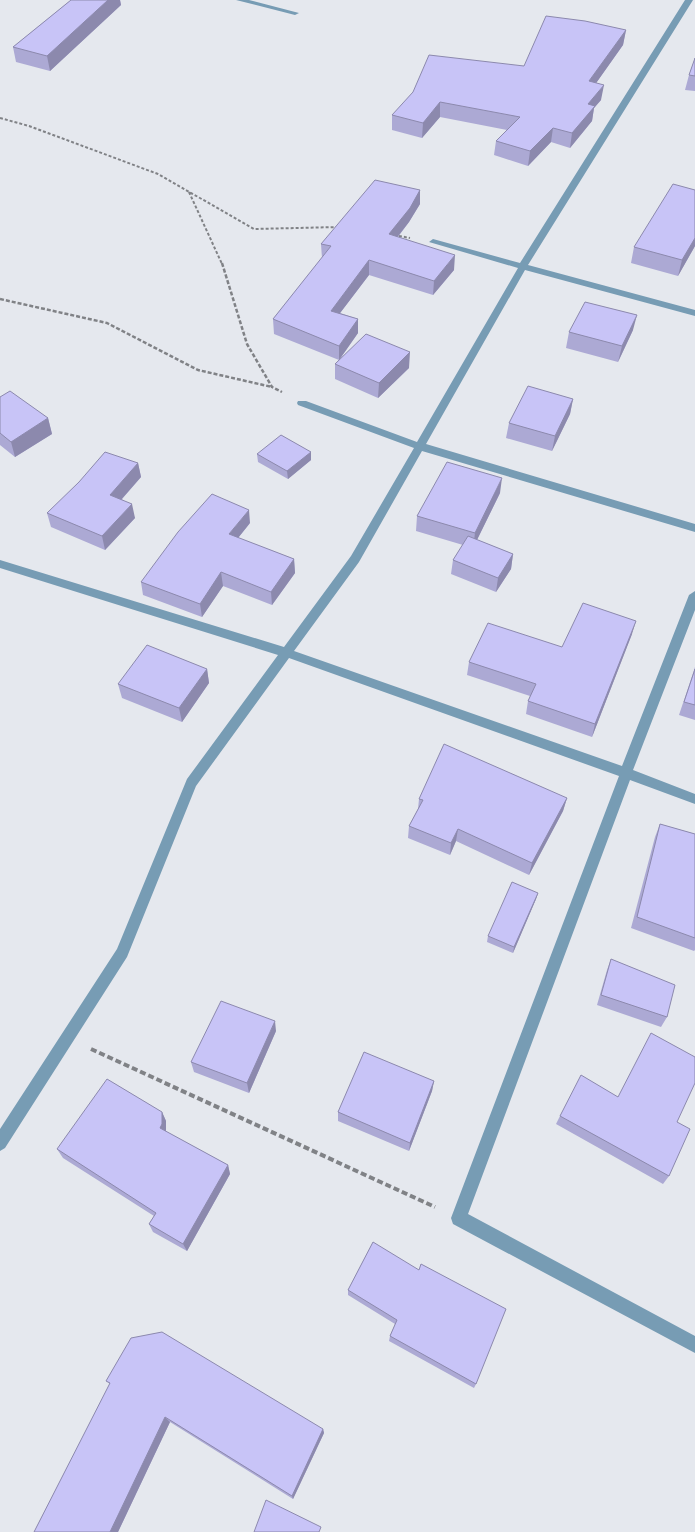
<svg xmlns="http://www.w3.org/2000/svg" width="695" height="1532" font-family="Inter,sans-serif">
	<rect width="100%" height="100%" fill="#e5e8ee"/>
	<g fill="none" stroke-linecap="round" stroke-linejoin="round">
		<path stroke="#808286" stroke-width="2" stroke-dasharray="3 2" stroke-linecap="butt" d="M 0,118 L 29,126 L 158,174 L 254,229 L 339,227
			M 189,192 L 222,264
			M 394,235 L 410,238"/>
		<path stroke="#808286" stroke-width="2.5" stroke-dasharray="4 2" stroke-linecap="butt" d="M 222,263 L 247,344 L 272,387 L 282,392
			M 0,299 L 107,323 L 198,370 L 272,387"/>
		<path stroke="#808286" stroke-width="4" stroke-dasharray="6 3" stroke-linecap="butt" d="M 91,1049 L 435,1207"/>
		<path fill="#779cb4" fill-rule="evenodd" d="M 236,0 L 249,0 L 299,13 L 295,15 Z"/>
		<path fill="#779cb4" fill-rule="evenodd" d="M 685,0 L 693,0 L 528,265 L 695,310 L 695,316 L 525,270 L 426,444 L 695,524 L 695,532 L 422,451 L 359,562 L 294,651 L 622,766 L 689,595 L 695,591 L 695,610 L 633,770 L 695,794 L 695,804 L 630,780 L 468,1214 L 695,1336 L 695,1353 L 453,1224 L 451,1218 L 619,776 L 289,658 L 196,786 L 127,957 L 5,1148 L 0,1151 L 0,1129 L 117,949 L 187,779 L 278,655 L 0,568 L 0,560 L 284,647 L 351,556 L 414,448 L 298,405 L 297,403 L 298,401 L 306,401 L 417,442 L 518,268 L 429,242 L 433,239 L 520,263 Z"/>
	</g>
	<path fill="#aca9d4" d="M 71,0 L 120,0 L 121,5 L 50,71 L 16,62 L 13,47 Z
		M 626,30 L 623,45 L 596,83 L 601,100 L 594,108 L 592,121 L 570,148 L 551,142 L 528,166 L 494,155 L 496,141 L 507,130 L 440,117 L 422,138 L 392,130 L 392,115 L 524,66 Z
		M 695,58 L 695,91 L 685,90 L 689,75 Z
		M 420,190 L 420,204 L 409,222 L 398,237 L 454,270 L 433,295 L 369,275 L 340,313 L 358,319 L 358,333 L 340,359 L 409,368 L 378,398 L 335,379 L 335,364 L 339,360 L 274,334 L 273,319 L 322,258 L 321,244 Z
		M 695,190 L 695,246 L 678,276 L 631,263 L 634,247 Z
		M 633,330 L 618,362 L 566,348 L 569,332 Z
		M 0,397 L 48,418 L 52,434 L 15,457 L 0,445 Z
		M 573,399 L 570,414 L 552,451 L 506,438 L 509,423 Z
		M 311,452 L 311,460 L 288,479 L 258,462 L 257,454 Z
		M 138,463 L 141,477 L 122,499 L 135,518 L 105,550 L 51,527 L 47,513 Z
		M 500,493 L 477,540 L 513,554 L 511,569 L 496,592 L 451,574 L 453,560 L 463,545 L 416,531 L 417,516 Z
		M 250,523 L 238,538 L 294,559 L 295,573 L 272,605 L 223,586 L 202,617 L 143,595 L 141,582 Z
		M 632,634 L 592,737 L 526,714 L 528,701 L 530,696 L 467,675 L 469,662 L 562,647 Z
		M 695,667 L 695,720 L 679,715 Z
		M 207,669 L 209,683 L 182,722 L 122,698 L 118,684 Z
		M 567,798 L 563,811 L 529,875 L 456,841 L 450,855 L 408,838 L 409,826 L 418,809 L 419,799 Z
		M 660,824 L 695,834 L 695,950 L 694,951 L 631,928 L 655,837 Z
		M 538,893 L 536,899 L 513,953 L 487,942 L 488,936 Z
		M 611,959 L 667,1017 L 661,1027 L 597,1005 L 607,970 Z
		M 276,1031 L 249,1093 L 194,1072 L 191,1062 Z
		M 434,1081 L 432,1091 L 409,1151 L 338,1121 L 338,1112 Z
		M 618,1097 L 677,1122 L 669,1176 L 663,1184 L 556,1124 L 560,1116 Z
		M 162,1112 L 166,1121 L 166,1132 L 228,1165 L 230,1174 L 187,1251 L 153,1232 L 149,1224 L 154,1216 L 63,1158 L 57,1149 Z
		M 373,1242 L 476,1384 L 474,1388 L 389,1341 L 390,1336 L 395,1324 L 348,1295 L 348,1290 Z
		M 106,1381 L 323,1429 L 324,1433 L 293,1499 L 170,1422 L 118,1532 L 34,1532 L 110,1384 Z"/>
	<path fill="#8c89ad" d="M 108,0 L 120,0 L 121,5 L 50,71 L 47,56 Z
		M 626,30 L 623,45 L 587,96 L 589,81 Z
		M 604,85 L 601,100 L 594,108 L 592,121 L 570,148 L 572,133 L 588,104 Z
		M 440,102 L 440,117 L 422,138 L 423,123 Z
		M 553,128 L 551,142 L 528,166 L 530,151 Z
		M 420,190 L 420,204 L 409,222 L 388,249 L 389,234 Z
		M 695,238 L 695,246 L 678,276 L 682,260 Z
		M 455,255 L 454,270 L 433,295 L 434,281 Z
		M 369,260 L 369,275 L 331,325 L 331,311 Z
		M 637,315 L 633,330 L 618,362 L 622,346 Z
		M 358,319 L 358,333 L 339,360 L 339,346 Z
		M 410,352 L 409,368 L 378,398 L 379,383 Z
		M 573,399 L 570,414 L 552,451 L 555,436 Z
		M 48,418 L 52,434 L 15,457 L 11,442 Z
		M 311,452 L 311,460 L 288,479 L 287,471 Z
		M 138,463 L 141,477 L 113,509 L 110,495 Z
		M 502,478 L 500,493 L 473,548 L 475,533 Z
		M 132,504 L 135,518 L 105,550 L 102,536 Z
		M 249,510 L 250,523 L 230,548 L 229,534 Z
		M 513,554 L 511,569 L 496,592 L 498,578 Z
		M 294,559 L 295,573 L 272,605 L 271,592 Z
		M 221,572 L 223,586 L 202,617 L 200,604 Z
		M 636,621 L 632,634 L 592,737 L 595,724 Z
		M 207,669 L 209,683 L 182,722 L 179,708 Z
		M 567,798 L 563,811 L 529,875 L 532,863 Z
		M 458,829 L 456,841 L 450,855 L 451,843 Z
		M 538,893 L 536,899 L 513,953 L 514,947 Z
		M 275,1021 L 276,1031 L 249,1093 L 247,1083 Z
		M 434,1081 L 432,1091 L 409,1151 L 410,1143 Z
		M 162,1112 L 166,1121 L 166,1133 L 160,1128 Z
		M 228,1165 L 230,1174 L 187,1251 L 183,1244 Z
		M 165,1417 L 170,1422 L 118,1532 L 110,1532 Z
		M 323,1429 L 324,1433 L 293,1499 L 292,1496 Z"/>
	<path fill="#c8c4f7" stroke="#8c89ad" d="M 71,0 L 108,0 L 47,56 L 13,47 Z
		M 546,16 L 585,21 L 626,30 L 589,81 L 604,85 L 588,104 L 595,106 L 572,133 L 553,128 L 530,151 L 496,141 L 520,117 L 440,102 L 423,123 L 392,115 L 413,92 L 429,55 L 524,66 Z
		M 695,58 L 695,76 L 689,75 Z
		M 375,180 L 420,190 L 410,208 L 389,234 L 455,255 L 434,281 L 369,260 L 331,311 L 358,319 L 339,346 L 273,319 L 331,246 L 321,244 Z
		M 673,184 L 695,190 L 695,238 L 682,260 L 634,247 Z
		M 585,302 L 637,315 L 622,346 L 569,332 Z
		M 366,334 L 410,352 L 379,383 L 335,364 Z
		M 528,386 L 573,399 L 555,436 L 509,423 Z
		M 10,391 L 48,418 L 11,442 L 0,433 L 0,397 Z
		M 281,435 L 311,452 L 287,471 L 257,454 Z
		M 105,452 L 138,463 L 110,495 L 132,504 L 102,536 L 47,513 L 79,482 Z
		M 447,462 L 502,478 L 475,533 L 417,516 Z
		M 212,494 L 249,510 L 229,534 L 294,559 L 271,592 L 221,572 L 200,604 L 141,582 L 178,532 Z
		M 468,536 L 513,554 L 498,578 L 453,560 Z
		M 583,603 L 636,621 L 595,724 L 528,701 L 536,684 L 469,662 L 488,623 L 562,647 Z
		M 147,645 L 207,669 L 179,708 L 118,684 Z
		M 695,669 L 695,705 L 684,702 Z
		M 444,744 L 567,798 L 532,863 L 458,829 L 451,843 L 409,826 L 423,800 L 419,799 Z
		M 660,824 L 695,834 L 695,938 L 637,917 Z
		M 512,882 L 538,893 L 514,947 L 488,936 Z
		M 611,959 L 675,985 L 667,1017 L 601,995 Z
		M 221,1001 L 275,1021 L 247,1083 L 191,1062 Z
		M 651,1033 L 695,1057 L 695,1083 L 677,1122 L 690,1129 L 669,1176 L 560,1116 L 581,1075 L 618,1097 Z
		M 364,1052 L 434,1081 L 410,1143 L 338,1112 Z
		M 107,1079 L 162,1112 L 162,1124 L 160,1128 L 228,1165 L 183,1244 L 149,1224 L 156,1213 L 57,1149 Z
		M 373,1242 L 419,1270 L 421,1264 L 506,1309 L 476,1384 L 390,1336 L 397,1320 L 348,1290 Z
		M 162,1332 L 323,1429 L 292,1496 L 165,1417 L 110,1532 L 34,1532 L 110,1383 L 106,1381 L 131,1338 Z
		M 266,1500 L 321,1527 L 319,1532 L 254,1532 Z"/>
</svg>
